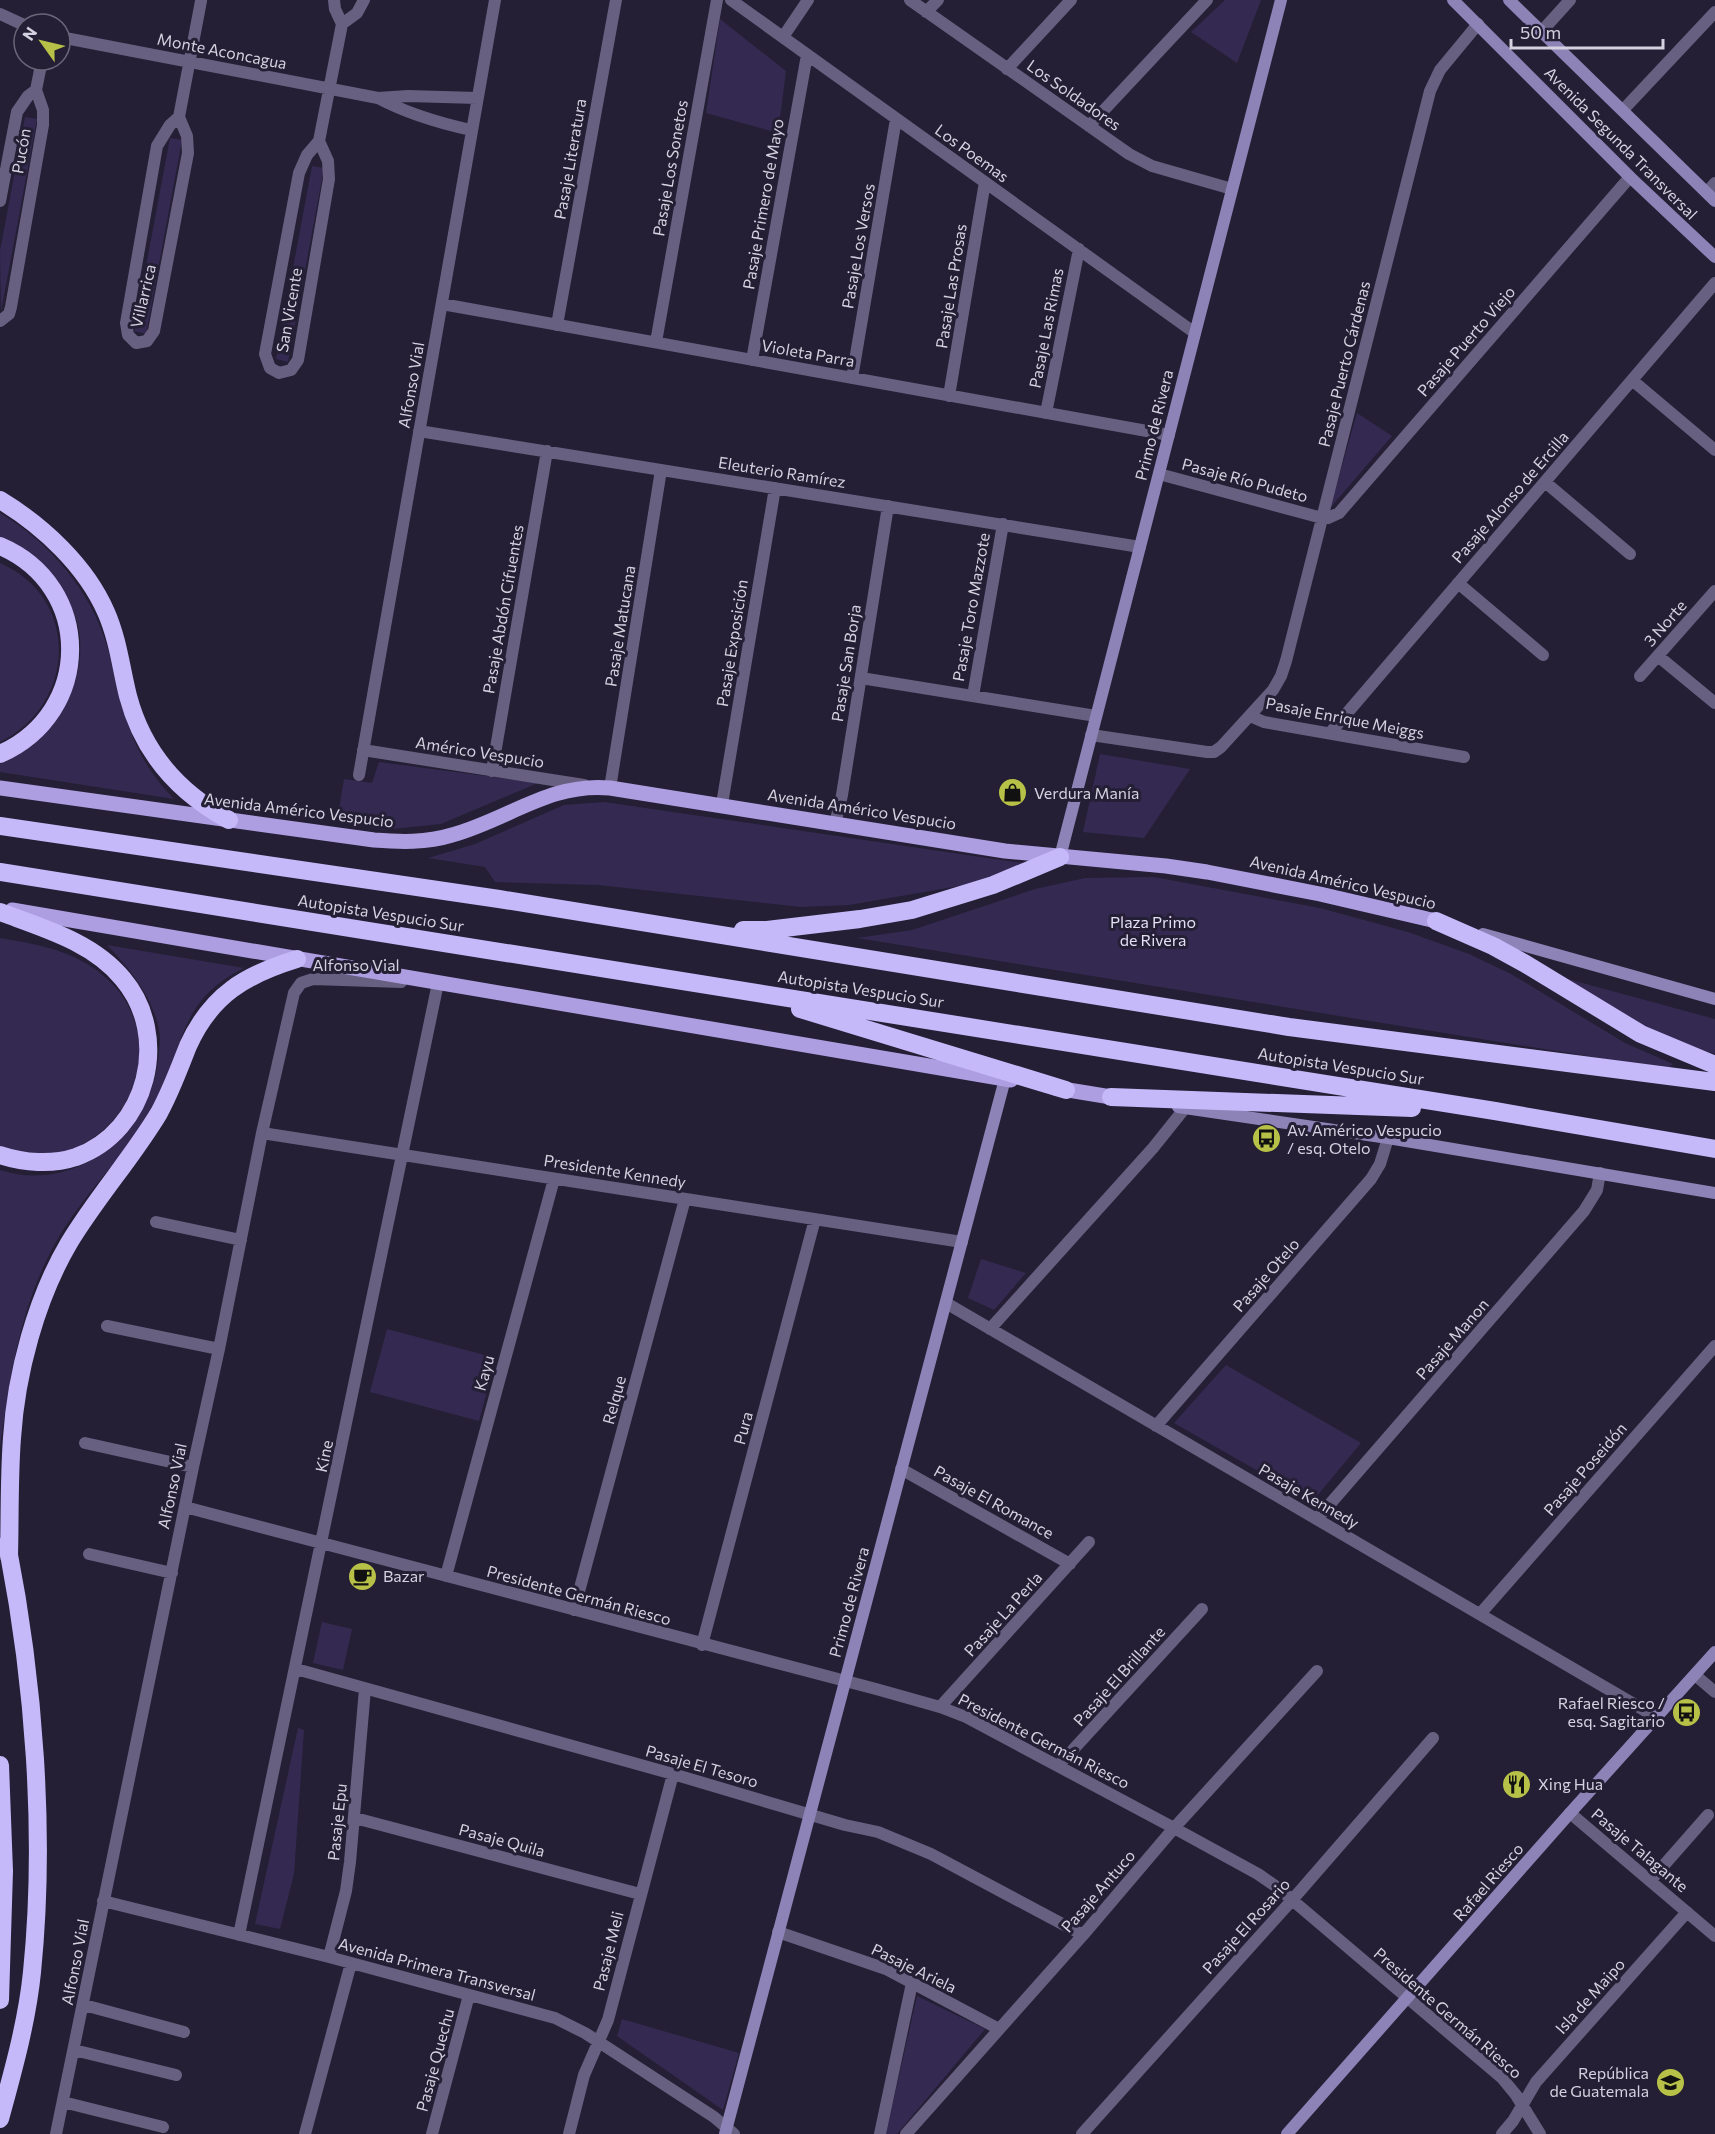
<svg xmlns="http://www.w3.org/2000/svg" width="1715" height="2134" font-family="Commissioner,sans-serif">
	<rect width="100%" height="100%" fill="#241f34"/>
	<path fill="#342a51" d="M 1225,0 L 1261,0 L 1237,63 L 1191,32 Z
		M 720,19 L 786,71 L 778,133 L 706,113 Z
		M 25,117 L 37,119 L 1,312 L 0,251 Z
		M 170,138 L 182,140 L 146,334 L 134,331 Z
		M 312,166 L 324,168 L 288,362 L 276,359 Z
		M 1357,413 L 1392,436 L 1330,508 Z
		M 0,513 C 49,542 91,591 107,646 C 125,707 126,750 174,799 L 0,772 L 0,764 C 8,760 17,756 24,751 C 64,724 90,670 77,622 C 74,612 69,603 64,593 C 50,567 28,547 0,537 Z
		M 0,563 C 81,598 76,705 0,742 Z
		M 1100,754 L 1190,769 L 1144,838 L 1083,832 Z
		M 379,762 L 538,783 L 441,824 L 382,830 L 337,821 L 344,779 L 372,783 Z
		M 604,802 L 1036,865 L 965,885 L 849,905 L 801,907 L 598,885 L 495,882 L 485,867 L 428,858 L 475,844 L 564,805 Z
		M 1154,877 L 1320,908 L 1408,932 L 1469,954 L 1511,974 L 1625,1043 L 1673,1064 L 1667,1069 L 857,938 L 912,930 L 1035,889 L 1085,878 Z
		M 0,938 C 30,943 61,948 87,964 C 198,1030 115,1193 0,1146 Z
		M 107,945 L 244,968 C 173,1003 185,1055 150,1113 C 125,1154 89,1189 63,1230 C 21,1298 11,1371 0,1448 L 0,1170 C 74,1194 149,1136 158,1061 C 159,1051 161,1040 159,1030 C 153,997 129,968 107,945 Z
		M 1564,978 L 1715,1019 L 1715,1054 L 1672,1041 L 1629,1018 Z
		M 981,1259 L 1026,1273 L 994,1310 L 968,1298 Z
		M 387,1329 L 496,1358 L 479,1421 L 370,1392 Z
		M 1226,1365 L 1361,1443 L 1312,1502 L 1174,1423 Z
		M 322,1622 L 352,1629 L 343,1670 L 313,1663 Z
		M 298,1728 L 304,1730 L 294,1874 L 280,1929 L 255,1924 Z
		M 917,1996 L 985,2029 L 897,2134 L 886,2134 Z
		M 622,2019 L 739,2053 L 723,2110 L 617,2036 Z"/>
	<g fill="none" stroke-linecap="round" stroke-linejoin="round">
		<path stroke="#676081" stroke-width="12" d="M 334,0 L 335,9 L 342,24 L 357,13 L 364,0
			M 731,0 L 1195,333
			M 910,0 L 1129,154 L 1152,166 L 1232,189
			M 926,12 L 938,0
			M 0,14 L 24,25
			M 1542,31 L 1570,0
			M 60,37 L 378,98 C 408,114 439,123 471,130
			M 783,37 L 808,0
			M 1007,69 L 1071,0
			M 36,90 L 42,60
			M 378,98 L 408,96 L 477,98
			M 1623,110 L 1715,12
			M 179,117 L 187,136 L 188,153 L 154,331 L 147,341 L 136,343 L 128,335 L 126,323 L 157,146 L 170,125 Z
			M 179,117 L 201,1
			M 1089,126 L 1207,0
			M 319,141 L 328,161 L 329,179 L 298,360 L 291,370 L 279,373 L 270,368 L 265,354 L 299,173 L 307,155 Z
			M 319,141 L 342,24
			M 1707,192 L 1715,183
			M 0,201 L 17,112 L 28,96 L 36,90 L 43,110 L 43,125 L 11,307 L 9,314 L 0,321
			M 442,304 L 1169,435
			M 557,325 L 616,0
			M 656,342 L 717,0
			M 752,360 L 807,55
			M 852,378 L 896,119
			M 1632,380 L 1715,450
			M 949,396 L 985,182
			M 1046,413 L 1079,249
			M 419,431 L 1140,547
			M 1159,474 L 1322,518 L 1328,518 L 1339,513 L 1630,177
			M 1545,482 L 1630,554
			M 1458,583 L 1543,655
			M 1658,656 L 1715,703
			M 1640,676 L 1715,591
			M 861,678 L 1096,716
			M 973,696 L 1003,524
			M 1250,716 L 1264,722 L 1464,757
			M 1330,733 L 1715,283
			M 1091,735 L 1207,752 L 1214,752 L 1221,747 L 1273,690 L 1281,676 L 1286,661 L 1430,91 L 1440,70 L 1478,24
			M 363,750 L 584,785
			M 492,771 L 547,451
			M 359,775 L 495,0
			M 610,788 L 661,470
			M 722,804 L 775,488
			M 835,824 L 842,795 L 888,506
			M 262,1133 L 962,1242
			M 156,1222 L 241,1240
			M 946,1303 L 1656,1717
			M 107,1326 L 219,1349
			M 990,1329 L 1153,1148 L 1185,1108
			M 1156,1426 L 1371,1179 L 1380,1164 L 1388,1138
			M 85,1443 L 193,1467
			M 901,1469 L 1070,1564
			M 185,1507 L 876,1689 L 940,1707 L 966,1717 L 1174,1828 L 1258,1874 L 1278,1888 L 1502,2078 L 1516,2095 L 1540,2134
			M 1317,1519 L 1584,1211 L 1597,1190 L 1600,1173
			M 89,1554 L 172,1573
			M 446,1576 L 554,1179
			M 574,1610 L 685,1199
			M 1480,1614 L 1715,1346
			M 702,1645 L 815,1219
			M 296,1669 L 673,1774 L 845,1825 L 878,1832 L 931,1854 L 1083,1935
			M 1695,1675 L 1715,1692
			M 940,1707 L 1089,1542
			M 1059,1765 L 1202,1609
			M 1570,1813 L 1715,1936
			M 355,1818 L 640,1894
			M 1650,1881 L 1708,1815
			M 103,1901 L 329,1957 L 555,2018 L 585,2033 L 714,2117 L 734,2134
			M 778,1932 L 886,1969 L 999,2029
			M 239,1935 L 438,983 L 431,982
			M 329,1957 L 346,1891 L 350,1862 L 365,1689
			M 84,2005 L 184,2032
			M 74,2050 L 176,2075
			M 63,2102 L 163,2127
			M 56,2134 L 193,1467 L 219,1349 L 262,1133 L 294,993 L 301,983 L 313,979 L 401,982
			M 305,2134 L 351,1963
			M 432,2134 L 469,1995
			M 569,2134 L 584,2075 L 608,2020 L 673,1774
			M 880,2134 L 912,1983
			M 906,2134 L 1083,1935 L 1174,1828 L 1317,1671
			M 1082,2134 L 1293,1899 L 1433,1738
			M 1502,2134 L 1513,2121 L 1536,2082 L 1687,1912"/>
		<path stroke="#8e83b7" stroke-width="12" d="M 1453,0 L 1630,177 L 1715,257
			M 1509,0 L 1715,201
			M 1060,857 L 1281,0
			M 1483,934 L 1715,999
			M 1178,1107 L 1388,1138 L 1715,1193
			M 725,2134 L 1005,1079
			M 1287,2134 L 1570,1813 L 1715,1652"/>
		<path stroke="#ac9ee1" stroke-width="15" d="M 0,788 L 374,840 C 400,842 426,843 452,835 C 507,820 551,782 610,788 L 1005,851 L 1166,866 L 1207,872 L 1320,894 L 1436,921
			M 12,910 L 1011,1080
			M 1056,1088 L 1111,1097"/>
		<path stroke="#c6b9fa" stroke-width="18" d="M 0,500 C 43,526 86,566 106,612 C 118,639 121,668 128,696 C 143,753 179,793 229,820
			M 0,546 C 94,586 93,713 0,754
			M 0,826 L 499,899 L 1289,1027 L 1715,1082
			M 0,872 L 1495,1111 L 1715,1149
			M 0,912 C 43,928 93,942 123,979 C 171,1036 148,1131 76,1157 C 52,1165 24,1163 0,1155
			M 1436,921 L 1493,946 L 1524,963 L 1641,1034 L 1715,1065
			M 743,930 L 767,930 L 860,919 L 912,910 L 993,885 L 1060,857
			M 800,1009 L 1066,1090
			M 1111,1097 L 1412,1108
			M 9,1556 C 10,1517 9,1477 12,1438 C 16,1374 36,1299 69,1243 C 96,1198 132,1158 159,1113 C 171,1091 179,1069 188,1046 C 211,995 245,975 297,959
			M 0,1765 L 4,1871 L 0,2000
			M 0,2119 C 13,2071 27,2022 32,1972 C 46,1834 34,1680 7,1544"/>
	</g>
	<defs>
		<symbol id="shop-disc" viewBox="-11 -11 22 22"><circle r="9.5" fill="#b7c147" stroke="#241f34"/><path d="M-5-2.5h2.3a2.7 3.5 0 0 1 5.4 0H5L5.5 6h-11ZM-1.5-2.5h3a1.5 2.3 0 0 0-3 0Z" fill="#111"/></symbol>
		<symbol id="bus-disc" viewBox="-11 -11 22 22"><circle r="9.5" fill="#b7c147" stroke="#241f34"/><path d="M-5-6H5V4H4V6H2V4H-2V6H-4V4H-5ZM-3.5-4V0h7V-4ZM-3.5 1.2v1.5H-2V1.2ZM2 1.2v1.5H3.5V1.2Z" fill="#111"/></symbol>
		<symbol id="cafe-disc" viewBox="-11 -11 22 22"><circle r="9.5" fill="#b7c147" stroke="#241f34"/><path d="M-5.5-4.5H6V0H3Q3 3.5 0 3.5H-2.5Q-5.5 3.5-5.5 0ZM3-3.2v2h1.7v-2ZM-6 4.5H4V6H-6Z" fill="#111"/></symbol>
		<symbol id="restaurant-disc" viewBox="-11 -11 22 22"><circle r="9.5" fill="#b7c147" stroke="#241f34"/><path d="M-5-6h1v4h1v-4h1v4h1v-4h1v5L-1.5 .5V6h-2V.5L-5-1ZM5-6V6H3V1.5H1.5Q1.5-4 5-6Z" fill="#111"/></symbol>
		<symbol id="school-disc" viewBox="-11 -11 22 22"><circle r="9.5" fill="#b7c147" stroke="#241f34"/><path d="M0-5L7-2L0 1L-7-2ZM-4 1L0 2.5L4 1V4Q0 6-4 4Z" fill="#111"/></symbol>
	</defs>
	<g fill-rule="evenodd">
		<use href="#shop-disc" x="996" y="776" width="33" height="33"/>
		<use href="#bus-disc" x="1250" y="1122" width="33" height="33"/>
		<use href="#cafe-disc" x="346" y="1560" width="33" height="33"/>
		<use href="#bus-disc" x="1670" y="1696" width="33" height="33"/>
		<use href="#restaurant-disc" x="1500" y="1768" width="33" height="33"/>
		<use href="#school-disc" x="1654" y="2066" width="33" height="33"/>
	</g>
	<g text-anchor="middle" stroke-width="6" stroke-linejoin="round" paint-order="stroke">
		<g font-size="16" fill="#d4d2e0" stroke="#241f34">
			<text transform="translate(222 51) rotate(11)" y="6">Monte Aconcagua</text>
			<text transform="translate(1074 95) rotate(35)" y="6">Los Soldadores</text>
			<text transform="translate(1621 143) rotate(45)" y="6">Avenida Segunda Transversal</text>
			<text transform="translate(21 151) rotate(-80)" y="6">Pucón</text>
			<text transform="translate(972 153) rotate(36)" y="6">Los Poemas</text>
			<text transform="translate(570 159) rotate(-80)" y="6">Pasaje Literatura</text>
			<text transform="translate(670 168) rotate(-80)" y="6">Pasaje Los Sonetos</text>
			<text transform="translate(763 204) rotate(-80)" y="6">Pasaje Primero de Mayo</text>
			<text transform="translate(858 246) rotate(-80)" y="6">Pasaje Los Versos</text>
			<text transform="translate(951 286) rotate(-81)" y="6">Pasaje Las Prosas</text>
			<text transform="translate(143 296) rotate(-77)" y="6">Villarrica</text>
			<text transform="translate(289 310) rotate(-80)" y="6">San Vicente</text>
			<text transform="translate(1046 328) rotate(-79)" y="6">Pasaje Las Rimas</text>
			<text transform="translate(1466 341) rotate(-49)" y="6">Pasaje Puerto Viejo</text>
			<text transform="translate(808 353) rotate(10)" y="6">Violeta Parra</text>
			<text transform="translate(1344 364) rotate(-76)" y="6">Pasaje Puerto Cárdenas</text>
			<text transform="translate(411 385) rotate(-80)" y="6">Alfonso Vial</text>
			<text transform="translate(1154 425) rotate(-76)" y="6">Primo de Rivera</text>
			<text transform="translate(782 472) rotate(9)" y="6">Eleuterio Ramírez</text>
			<text transform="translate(1245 480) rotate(15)" y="6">Pasaje Río Pudeto</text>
			<text transform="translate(1510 497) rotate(-49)" y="6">Pasaje Alonso de Ercilla</text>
			<text transform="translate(971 607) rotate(-80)" y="6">Pasaje Toro Mazzote</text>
			<text transform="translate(503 609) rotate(-80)" y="6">Pasaje Abdón Cifuentes</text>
			<text transform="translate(1665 623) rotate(-49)" y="6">3 Norte</text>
			<text transform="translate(620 626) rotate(-81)" y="6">Pasaje Matucana</text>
			<text transform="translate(732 643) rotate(-81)" y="6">Pasaje Exposición</text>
			<text transform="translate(846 663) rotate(-81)" y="6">Pasaje San Borja</text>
			<text transform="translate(1345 718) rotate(11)" y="6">Pasaje Enrique Meiggs</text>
			<text transform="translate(480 752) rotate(9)" y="6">Américo Vespucio</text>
			<text transform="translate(862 809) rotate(9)" y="6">Avenida Américo Vespucio</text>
			<text transform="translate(299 810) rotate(7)" y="6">Avenida Américo Vespucio</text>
			<text transform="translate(1343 882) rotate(13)" y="6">Avenida Américo Vespucio</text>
			<text transform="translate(381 913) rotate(9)" y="6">Autopista Vespucio Sur</text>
			<text x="356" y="971">Alfonso Vial</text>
			<text transform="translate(861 989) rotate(9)" y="6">Autopista Vespucio Sur</text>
			<text transform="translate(1341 1066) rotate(9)" y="6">Autopista Vespucio Sur</text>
			<text transform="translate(615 1171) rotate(9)" y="6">Presidente Kennedy</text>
			<text transform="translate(1266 1275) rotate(-49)" y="6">Pasaje Otelo</text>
			<text transform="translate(1452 1339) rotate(-49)" y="6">Pasaje Manon</text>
			<text transform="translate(484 1373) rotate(-75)" y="6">Kayu</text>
			<text transform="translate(614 1400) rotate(-75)" y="6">Relque</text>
			<text transform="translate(743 1428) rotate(-75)" y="6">Pura</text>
			<text transform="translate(324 1456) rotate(-78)" y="6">Kine</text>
			<text transform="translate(1585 1469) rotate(-49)" y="6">Pasaje Poseidón</text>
			<text transform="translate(172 1486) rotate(-78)" y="6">Alfonso Vial</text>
			<text transform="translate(1309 1496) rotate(30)" y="6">Pasaje Kennedy</text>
			<text transform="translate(994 1502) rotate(29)" y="6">Pasaje El Romance</text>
			<text transform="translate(579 1595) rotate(15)" y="6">Presidente Germán Riesco</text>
			<text transform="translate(849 1602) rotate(-75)" y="6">Primo de Rivera</text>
			<text transform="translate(1003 1614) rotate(-48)" y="6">Pasaje La Perla</text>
			<text transform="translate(1119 1676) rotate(-48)" y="6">Pasaje El Brillante</text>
			<text transform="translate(1044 1741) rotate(27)" y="6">Presidente Germán Riesco</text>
			<text transform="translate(702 1766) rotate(16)" y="6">Pasaje El Tesoro</text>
			<text transform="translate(337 1822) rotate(-84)" y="6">Pasaje Epu</text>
			<text transform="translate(502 1840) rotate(15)" y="6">Pasaje Quila</text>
			<text transform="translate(1640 1850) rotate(40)" y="6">Pasaje Talagante</text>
			<text transform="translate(1488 1882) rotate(-49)" y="6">Rafael Riesco</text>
			<text transform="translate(1098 1891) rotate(-49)" y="6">Pasaje Antuco</text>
			<text transform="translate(1246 1926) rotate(-48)" y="6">Pasaje El Rosario</text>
			<text transform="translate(608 1951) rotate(-76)" y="6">Pasaje Meli</text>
			<text transform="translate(75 1962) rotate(-79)" y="6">Alfonso Vial</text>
			<text transform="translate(914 1968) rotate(26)" y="6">Pasaje Ariela</text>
			<text transform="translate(437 1969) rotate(15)" y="6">Avenida Primera Transversal</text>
			<text transform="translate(1590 1996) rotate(-48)" y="6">Isla de Maipo</text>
			<text transform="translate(1448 2013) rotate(41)" y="6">Presidente Germán Riesco</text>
			<text transform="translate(435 2060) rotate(-75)" y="6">Pasaje Quechu</text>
		</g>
		<g font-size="16" fill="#d4d2e0" stroke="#241f34" text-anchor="start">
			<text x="1034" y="799">Verdura Manía</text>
			<text x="1287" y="1136">Av. Américo Vespucio<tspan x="1287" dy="18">/ esq. Otelo</tspan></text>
			<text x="383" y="1582">Bazar</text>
			<text x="1665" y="1709" text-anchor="end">Rafael Riesco /<tspan x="1665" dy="18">esq. Sagitario</tspan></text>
			<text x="1538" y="1790">Xing Hua</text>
			<text x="1649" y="2079" text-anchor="end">República<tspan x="1649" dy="18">de Guatemala</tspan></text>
		</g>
		<g font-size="16" fill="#e3dff4" stroke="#241f34">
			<text x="1153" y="928">Plaza Primo<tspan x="1153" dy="18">de Rivera</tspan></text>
		</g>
	</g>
	<g transform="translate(42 42) rotate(304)"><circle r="28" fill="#241f34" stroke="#6a6779" stroke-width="1.5"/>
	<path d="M0-4.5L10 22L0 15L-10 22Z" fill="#b7c147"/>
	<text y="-9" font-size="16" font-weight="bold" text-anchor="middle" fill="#d4d2e0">N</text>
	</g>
	<path d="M1511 39v9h152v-9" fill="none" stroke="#d4d2e0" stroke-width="3"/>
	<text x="1520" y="39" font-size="18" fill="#d4d2e0" stroke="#241f34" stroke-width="4.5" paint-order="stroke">50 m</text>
</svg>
